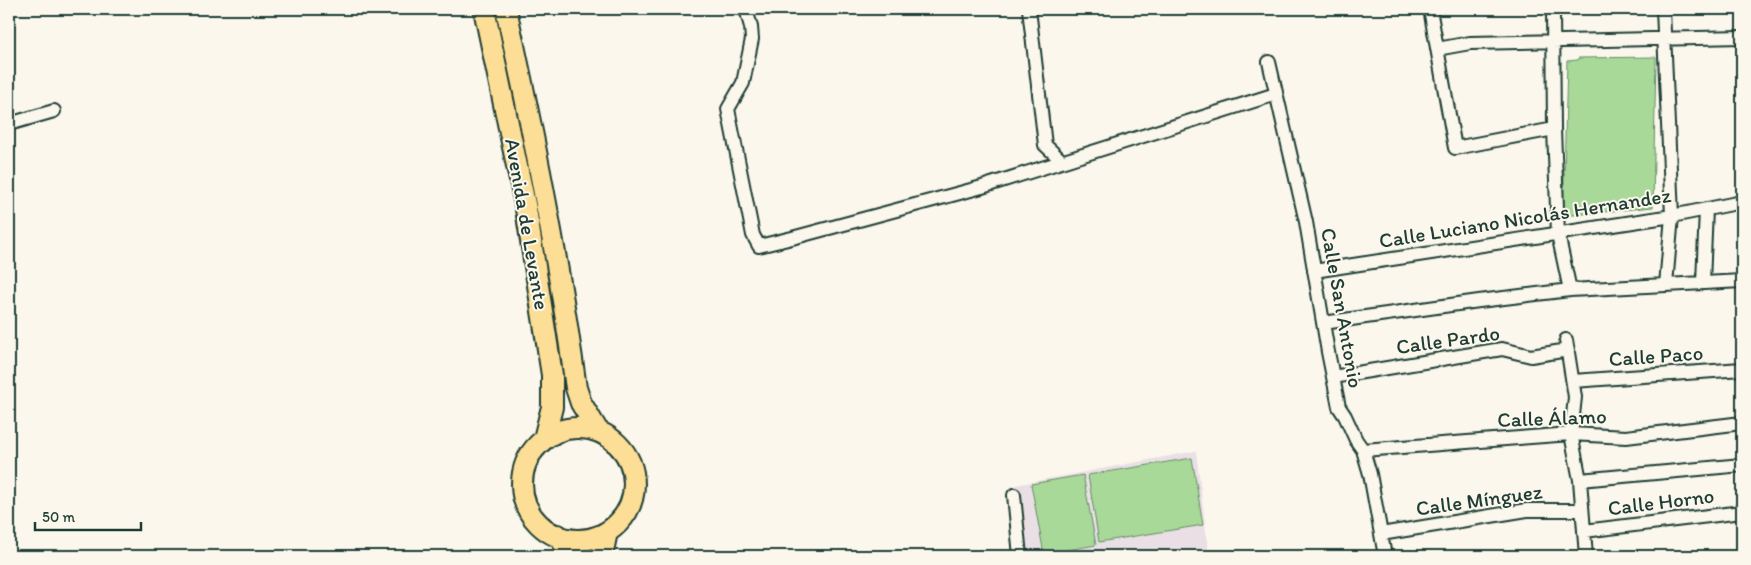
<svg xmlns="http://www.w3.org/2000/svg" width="1751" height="565" font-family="Itim,sans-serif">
	<rect width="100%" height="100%" fill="#fbf7ec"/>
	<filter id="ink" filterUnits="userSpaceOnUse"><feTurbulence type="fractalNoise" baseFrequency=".02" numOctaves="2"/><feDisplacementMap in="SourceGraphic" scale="10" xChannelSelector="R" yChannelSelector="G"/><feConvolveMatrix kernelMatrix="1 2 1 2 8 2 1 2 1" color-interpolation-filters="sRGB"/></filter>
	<g filter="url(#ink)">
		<path fill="#e9dfe5" d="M 1196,451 L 1209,556 L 1022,556 L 1016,485 Z"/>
		<path fill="#a9d999" stroke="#648b66" d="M 1656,57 L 1653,207 L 1563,216 L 1567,61 L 1578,60 L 1578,58 Z
			M 1192,458 L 1203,525 L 1099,542 L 1088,475 Z
			M 1083,475 L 1096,545 L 1044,554 L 1031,484 Z"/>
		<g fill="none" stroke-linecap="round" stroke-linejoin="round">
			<defs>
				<path id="street" d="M 746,9 L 751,27 L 752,39 L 743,83 L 728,109 L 753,235 L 759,246 L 792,238 L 982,187 L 1276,94
					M 1029,9 L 1045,145 L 1062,161
					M 1430,9 L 1455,148 L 1554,129
					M 1553,9 L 1554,129 L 1558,234 L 1570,290
					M 1663,9 L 1672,216 L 1666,285
					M 1437,49 L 1470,43 L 1742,37
					M 1269,62 L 1306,222 L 1328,352 L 1339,407 L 1345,416 L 1356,440 L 1363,450 L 1370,474 L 1385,556
					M 9,124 L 54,111
					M 1314,271 L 1672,216 L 1742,202
					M 1703,283 L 1706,209
					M 1323,323 L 1479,301 L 1570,290 L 1742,281
					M 1566,340 L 1575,397 L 1571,434 L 1580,480 L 1586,556
					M 1333,377 L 1502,349 L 1531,356 L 1568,350
					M 1573,381 L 1742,369
					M 1363,450 L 1571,434 L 1626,437 L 1742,423
					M 1580,480 L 1742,465
					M 1014,495 L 1020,556
					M 1584,531 L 1742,512
					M 1381,534 L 1527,510 L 1582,510"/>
				<path id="primary" d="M 484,9 L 526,209 L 552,375 L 552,407 L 544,439
					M 506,9 C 534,135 559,261 576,388 L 581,403 L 598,431
					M522 484a56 56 0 1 1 112 0a56 56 0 1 1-112 0Z
					M 558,535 L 572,556
					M 602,556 L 607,532"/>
			</defs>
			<use href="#street" stroke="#1f3d34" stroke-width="16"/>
			<use href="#primary" stroke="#1f3d34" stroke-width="24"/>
			<use href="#street" stroke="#fbf7ec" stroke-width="12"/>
			<use href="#primary" stroke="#fdde96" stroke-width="20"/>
		</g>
	</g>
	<g text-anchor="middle" stroke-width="4" stroke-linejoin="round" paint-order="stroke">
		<g font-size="21" fill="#1f3d34" stroke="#fbf7ec">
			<text transform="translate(1525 218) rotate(-9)" y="7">Calle Luciano Nicolás Hernandez</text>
			<text transform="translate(527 224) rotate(80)" y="7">Avenida de Levante</text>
			<text transform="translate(1342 308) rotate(80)" y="7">Calle San Antonio</text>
			<text transform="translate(1448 340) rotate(-8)" y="7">Calle Pardo</text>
			<text transform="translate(1656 356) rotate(-4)" y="7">Calle Paco</text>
			<text transform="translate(1552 418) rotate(-2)" y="7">Calle Álamo</text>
			<text transform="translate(1479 500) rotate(-8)" y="7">Calle Mínguez</text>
			<text transform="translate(1661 502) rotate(-7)" y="7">Calle Horno</text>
		</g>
	</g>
	<rect width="1751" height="565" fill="none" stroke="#fbf7ec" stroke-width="30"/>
	<rect x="15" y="15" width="1721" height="535" fill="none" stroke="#1f3d34" stroke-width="2" filter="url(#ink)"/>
	<path d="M35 522v8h106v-8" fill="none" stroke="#1f3d34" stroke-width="2.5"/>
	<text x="42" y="522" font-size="15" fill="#1f3d34" stroke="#fbf7ec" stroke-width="4" paint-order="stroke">50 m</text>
</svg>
